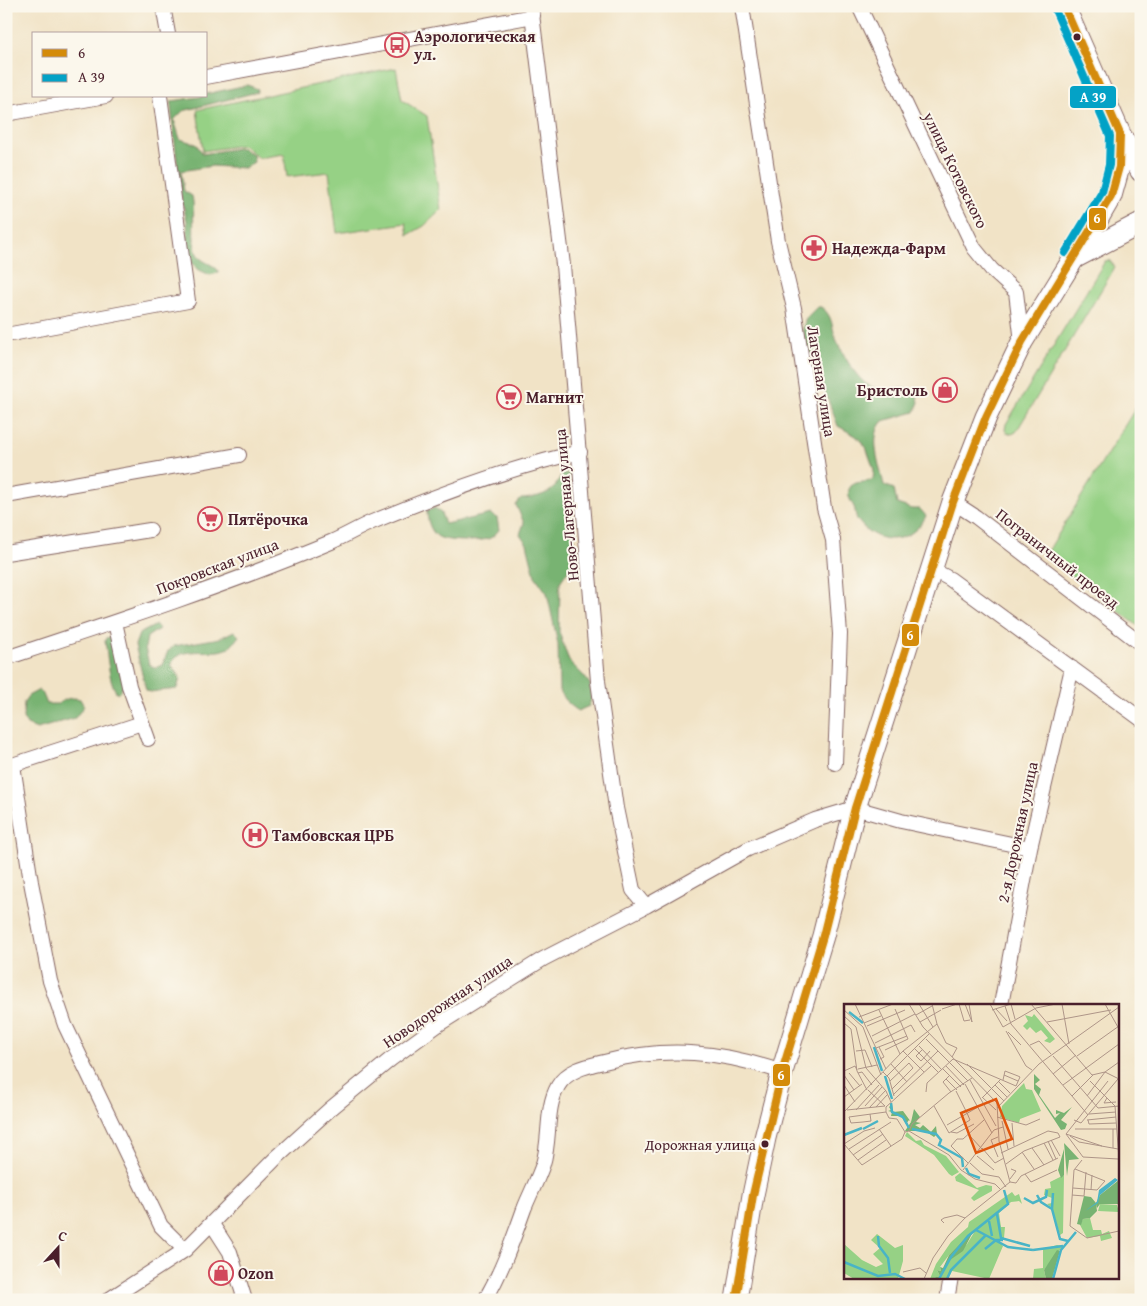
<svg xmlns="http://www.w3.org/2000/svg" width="1147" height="1306" font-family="'Gentium Book Plus',serif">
	<rect width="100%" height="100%" fill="#fbf7ec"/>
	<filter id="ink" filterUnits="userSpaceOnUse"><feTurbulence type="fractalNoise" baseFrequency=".02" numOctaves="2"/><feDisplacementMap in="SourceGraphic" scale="10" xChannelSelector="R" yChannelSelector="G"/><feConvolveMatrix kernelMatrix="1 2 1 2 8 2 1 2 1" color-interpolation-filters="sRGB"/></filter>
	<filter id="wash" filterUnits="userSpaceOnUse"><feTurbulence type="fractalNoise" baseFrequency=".0096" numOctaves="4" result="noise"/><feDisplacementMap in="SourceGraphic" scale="20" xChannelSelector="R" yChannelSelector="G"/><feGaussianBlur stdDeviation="1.12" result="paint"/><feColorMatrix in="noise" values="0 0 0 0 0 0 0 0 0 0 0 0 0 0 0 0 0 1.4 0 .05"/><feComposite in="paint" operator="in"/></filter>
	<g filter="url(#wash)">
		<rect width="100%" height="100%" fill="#f1e3c6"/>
		<path fill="#96d185" stroke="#707858" d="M 396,68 L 402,100 L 427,116 L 441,210 L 424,226 L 408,235 L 406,223 L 337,233 L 329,172 L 287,177 L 284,154 L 259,158 L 243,145 L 203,151 L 197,110 Z
			M 1109,260 L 1115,267 L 1016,432 L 1012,434 L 1007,433 L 1005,430 L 1006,424 L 1105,261 Z
			M 1141,399 L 1141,628 L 1045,556 Z"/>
		<path fill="#78b372" stroke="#61694e" d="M 247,85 L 258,89 L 257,92 L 183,111 L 174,120 L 180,139 L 196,144 L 203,154 L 238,148 L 242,148 L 253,155 L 254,162 L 244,168 L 212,166 L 181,171 L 184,191 L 192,196 C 196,212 190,246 199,257 C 204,263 213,264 218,270 L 218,273 L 210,275 L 197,269 L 189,258 L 187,221 L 181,197 L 171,107 L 172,101 L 206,96 L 206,94 Z
			M 817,307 L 821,307 C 834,316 831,328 837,341 C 843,354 853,373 865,383 C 880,395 901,383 916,392 L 919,402 L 915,412 L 883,421 C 868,436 880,467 884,485 L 894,489 L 897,504 L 912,509 L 920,509 L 926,516 C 912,544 878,547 859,522 C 855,518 856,512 854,507 C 851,501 845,493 851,486 C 857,480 867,484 873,479 L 874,470 L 866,447 L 856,436 L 838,426 L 802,332 L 806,318 Z
			M 569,473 L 575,551 L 571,566 L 560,582 L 559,632 L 569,661 L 583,675 L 590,684 L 591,699 L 589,706 L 578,711 L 569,704 L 559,691 L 558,644 L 547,593 L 535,576 L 527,544 L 520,534 L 524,523 L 516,505 L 521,499 C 530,499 546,495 553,489 C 557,485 558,479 562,474 Z
			M 435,508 L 441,513 L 445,524 L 491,514 L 497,518 L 499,530 C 495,534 493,538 487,539 C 477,542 444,542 437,536 C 430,531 427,519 427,511 Z
			M 156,625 L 159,629 L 147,637 L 145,648 L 149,664 L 155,668 L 162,665 L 168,651 L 174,646 L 220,638 L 234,631 L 239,636 C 236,639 233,645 229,648 C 211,657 180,643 171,665 L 180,678 L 177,689 L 150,692 L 146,690 L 135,645 L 139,634 Z
			M 110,637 L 125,682 L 119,693 L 116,692 C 108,678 108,657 105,641 L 106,638 Z
			M 39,690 L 42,692 L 47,704 L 58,704 C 66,698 71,697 80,699 L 84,706 L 75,718 L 37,729 L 27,725 L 23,718 L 24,702 L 28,696 Z"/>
	</g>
	<g filter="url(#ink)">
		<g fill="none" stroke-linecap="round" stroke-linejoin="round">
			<defs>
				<path id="street" d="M 163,6 L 168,34
					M 531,6 L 563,265 L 598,681 L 616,808 L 633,890 L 646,906
					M 742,6 L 778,241 L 794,308 L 824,508 L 833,540 L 840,634 L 835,763
					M 859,6 L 974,248 L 992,270 L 1016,292 L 1022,342
					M 206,77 L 533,16
					M 6,114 L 106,96
					M 6,335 L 188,301 L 160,96
					M 6,496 L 239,455
					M 953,502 L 976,517 L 1141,644
					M 6,553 L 150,530
					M 931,569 L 950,579 L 1141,719
					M 115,622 L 129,686 L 148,739
					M 6,658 C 115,622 225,586 331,542 C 345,536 358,528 372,522 C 437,495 511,467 580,452
					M 13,765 L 31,882 L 50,981 L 65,1025 L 161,1226 L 185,1250
					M 6,767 L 142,723
					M 1001,1005 L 1030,848 L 1072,668
					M 212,1224 L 230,1252 L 245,1300
					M 108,1300 L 185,1250 L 275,1159 L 329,1110 L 391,1059 L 439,1024 L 543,959 L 646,906 L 748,849 L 815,820 L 855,808 L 901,821 L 1030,848
					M 485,1300 C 502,1271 513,1240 524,1209 C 530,1194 538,1179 543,1164 C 551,1138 545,1109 558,1086 C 567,1070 587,1066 604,1062 C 667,1046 721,1051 782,1072
					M 947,1300 L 951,1277"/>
				<path id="primary" d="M 1121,136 L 1141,171
					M 1074,258 L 1141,223
					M 736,1300 L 753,1195 L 765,1138 L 782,1072 L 823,936 L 855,808 L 953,502 L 986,417 L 1022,342 L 1093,227 L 1111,196 L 1119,167 L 1120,134 L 1064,6"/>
			</defs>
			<use href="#street" stroke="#846461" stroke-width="16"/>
			<use href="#primary" stroke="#846461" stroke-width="23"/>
			<use href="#street" stroke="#fff" stroke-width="14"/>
			<use href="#primary" stroke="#fff" stroke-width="21"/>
			<defs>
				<path id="bus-1" d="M 736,1300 L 753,1195 L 782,1072 L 823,936 L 855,808 L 953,502 L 986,417 L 1022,342 L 1111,196 L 1119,167 L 1120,134 L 1064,6"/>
				<path id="bus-2" d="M 1055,10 L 1110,136 L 1109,165 L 1102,192 L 1065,253"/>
			</defs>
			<use href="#bus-1" stroke="#fbf7ec" stroke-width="11"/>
			<use href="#bus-2" stroke="#fbf7ec" stroke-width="11"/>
			<use href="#bus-1" stroke="#d48b09" stroke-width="8"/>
			<use href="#bus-2" stroke="#04a2c6" stroke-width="8"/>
		</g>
	</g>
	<defs>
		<symbol id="bus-ring" viewBox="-11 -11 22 22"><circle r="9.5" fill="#fbf7ec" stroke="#d1495b" stroke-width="1.5"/><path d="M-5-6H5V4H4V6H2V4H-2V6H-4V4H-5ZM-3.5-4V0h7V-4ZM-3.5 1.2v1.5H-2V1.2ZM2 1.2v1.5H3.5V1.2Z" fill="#d1495b"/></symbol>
		<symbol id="pharmacy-ring" viewBox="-11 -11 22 22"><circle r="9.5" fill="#fbf7ec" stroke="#d1495b" stroke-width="1.5"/><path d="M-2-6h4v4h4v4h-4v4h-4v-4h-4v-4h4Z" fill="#d1495b"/></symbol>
		<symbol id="shop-ring" viewBox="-11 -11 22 22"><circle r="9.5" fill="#fbf7ec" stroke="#d1495b" stroke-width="1.5"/><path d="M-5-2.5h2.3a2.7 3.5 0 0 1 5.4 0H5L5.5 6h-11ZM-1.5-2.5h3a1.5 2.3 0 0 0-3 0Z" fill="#d1495b"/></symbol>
		<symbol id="supermarket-ring" viewBox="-11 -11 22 22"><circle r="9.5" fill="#fbf7ec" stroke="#d1495b" stroke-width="1.5"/><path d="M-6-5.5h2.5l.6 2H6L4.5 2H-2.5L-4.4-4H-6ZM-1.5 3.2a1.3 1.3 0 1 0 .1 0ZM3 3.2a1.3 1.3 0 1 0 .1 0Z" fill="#d1495b"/></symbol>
		<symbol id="hospital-ring" viewBox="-11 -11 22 22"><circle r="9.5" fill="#fbf7ec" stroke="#d1495b" stroke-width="1.5"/><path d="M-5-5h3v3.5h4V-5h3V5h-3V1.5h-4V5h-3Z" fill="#d1495b"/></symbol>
	</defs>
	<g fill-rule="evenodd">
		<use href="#bus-ring" x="383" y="31" width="28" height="28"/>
		<use href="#pharmacy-ring" x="800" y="234" width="28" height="28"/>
		<use href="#shop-ring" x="931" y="376" width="28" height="28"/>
		<use href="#supermarket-ring" x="495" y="383" width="28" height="28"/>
		<use href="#supermarket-ring" x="196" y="505" width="28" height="28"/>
		<use href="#hospital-ring" x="241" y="821" width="28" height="28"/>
		<use href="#shop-ring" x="207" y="1259" width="28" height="28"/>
	</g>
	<g fill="#4a1f2b" stroke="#fbf7ec" stroke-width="2">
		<circle cx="1077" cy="37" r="4.5"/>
		<circle cx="765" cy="1144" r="4.5"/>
	</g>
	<g text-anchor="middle" stroke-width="4" stroke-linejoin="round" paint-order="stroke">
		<g font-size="15" fill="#4a1f2b" stroke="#fbf7ec" text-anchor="end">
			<text x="756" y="1150">Дорожная улица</text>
		</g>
		<g font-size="16" font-weight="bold" fill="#4a1f2b" stroke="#fbf7ec" text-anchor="start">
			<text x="414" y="42">Аэрологическая<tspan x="414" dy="18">ул.</tspan></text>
			<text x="832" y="254">Надежда-Фарм</text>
			<text x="928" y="396" text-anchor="end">Бристоль</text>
			<text x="526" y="403">Магнит</text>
			<text x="228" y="525">Пятёрочка</text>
			<text x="272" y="841">Тамбовская ЦРБ</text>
			<text x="238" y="1279">Ozon</text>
		</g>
		<g font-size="16" fill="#4a1f2b" stroke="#fbf7ec">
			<text transform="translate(956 170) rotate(64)" y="6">улица Котовского</text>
			<text transform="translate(822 381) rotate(81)" y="6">Лагерная улица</text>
			<text transform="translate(566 505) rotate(-95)" y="6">Ново-Лагерная улица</text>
			<text transform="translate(1058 558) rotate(38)" y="6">Пограничный проезд</text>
			<text transform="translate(217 566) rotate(-21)" y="6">Покровская улица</text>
			<text transform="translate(1017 832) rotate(-78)" y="6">2-я Дорожная улица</text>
			<text transform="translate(447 1001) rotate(-34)" y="6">Новодорожная улица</text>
		</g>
	</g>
	<g transform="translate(844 1004)">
		<rect width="275" height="275" fill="#f1e3c6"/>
		<path d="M 190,10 L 211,35 L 206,39 L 200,37 L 204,34 L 197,26 L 192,29 L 186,23 L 183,26 L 179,22 L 184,17 L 181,11 L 188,13 ZM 180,79 L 182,85 L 188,86 L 197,107 L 176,115 L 175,119 L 156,113 L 158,102 ZM 63,128 L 72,137 L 77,136 L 80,141 L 102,152 L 115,168 L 108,172 L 105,170 L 90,151 L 61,132 ZM 116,169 L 133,184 L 142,181 L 148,182 L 148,187 L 130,197 L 127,194 L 135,186 L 112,177 L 111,173 ZM 220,171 L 219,229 L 216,231 L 208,204 L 203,200 L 208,199 L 208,194 L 200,191 L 201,185 L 207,184 L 206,178 ZM 168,188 L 171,192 L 175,190 L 178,200 L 175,197 L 167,198 L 155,209 L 157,223 L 161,223 L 160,234 L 155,238 L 159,242 L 145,275 L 108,267 L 104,275 L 96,275 L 106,256 L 123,240 L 131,227 L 105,251 L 96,263 L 97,267 L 93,266 L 96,272 L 86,275 L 92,260 L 107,238 L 124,223 L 125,218 ZM 256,200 L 273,201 L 275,208 L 254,207 ZM 246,214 L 249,226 L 257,226 L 258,230 L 265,227 L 268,234 L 257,237 L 256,232 L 243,234 L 236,221 L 239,215 ZM 33,230 L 51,244 L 59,241 L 59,257 L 54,275 L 10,275 L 0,269 L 0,240 L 18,256 L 32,263 L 39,260 L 29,250 L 36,244 L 27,236 ZM 213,241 L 219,242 L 200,266 L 202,275 L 189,275 L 190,265 L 199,264 L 199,245 Z" fill="#96d185"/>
		<path d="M 190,70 L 196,76 L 191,80 L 197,85 L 195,91 L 211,114 L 216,109 L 212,110 L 212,106 L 220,109 L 228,103 L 217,116 L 223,120 L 221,125 L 217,126 L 190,85 ZM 48,100 L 49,108 L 59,107 L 67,118 L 70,105 L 76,113 L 72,118 L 77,119 L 71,121 L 76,124 L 79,121 L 87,128 L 92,122 L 93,130 L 90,133 L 81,127 L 61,127 L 67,118 L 65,116 L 62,120 L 57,112 L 47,112 L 48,108 L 44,107 L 47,106 L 45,103 ZM 220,139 L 235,155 L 225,156 L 223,172 ZM 220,145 L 220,171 L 217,174 L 214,166 ZM 275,176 L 275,200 L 256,200 L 253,204 L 252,200 L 253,207 L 246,214 L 239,215 L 237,221 L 233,220 L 240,192 L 247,193 L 252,199 L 256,191 ZM 130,226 L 119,247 L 106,256 L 96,275 L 89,274 L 96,272 L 93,266 L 97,267 L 96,263 L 99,264 L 105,251 ZM 213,246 L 216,247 L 208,275 L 202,275 L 200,266 Z" fill="#78b372"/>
		<path d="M 271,174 L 274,176 L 256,191 L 254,199 L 241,207 L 233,227 L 241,207 L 253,198 L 255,186 Z" fill="#49b4c6"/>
		<path fill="none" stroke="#49b4c6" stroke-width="2.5" d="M 5,8 L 19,19M 30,43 L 38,67M 41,72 L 48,95M 47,99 L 48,108 L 59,113 L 65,124M 19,125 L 34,117M 68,125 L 92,130 L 97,136 L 95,141 L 118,154 L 119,163M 0,131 L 18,124M 122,164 L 125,170 L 136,174M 193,191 L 197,198 L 208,205 L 216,235 L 224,237M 180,194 L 189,199 L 202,193 L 203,186M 208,205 L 209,189M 153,210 L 157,234 L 186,242M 145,217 L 148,232M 132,226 L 164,243 L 189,246M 34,232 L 35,242 L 44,254 L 46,269M 141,245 L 152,236 L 159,236M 189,246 L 219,242M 0,258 L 34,272 L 51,270 L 61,275M 95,275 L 107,253 L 124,232 L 164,200 L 160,186M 103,275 L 107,266 L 142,231M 209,275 L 217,246 L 232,228"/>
		<path fill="none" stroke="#ae9588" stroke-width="1" d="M 11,0 L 42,65M 65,0 L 79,23 L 153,99 L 155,137 L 166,178 L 121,214 L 104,232 L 89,254 L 80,275M 75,0 L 89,23M 115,0 L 120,17 L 126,16M 121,0 L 128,18M 125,0 L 128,18M 146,0 L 159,23M 167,0 L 171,15M 187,0 L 248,71 L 261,68 L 275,75M 218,0 L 225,40M 261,0 L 275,25M 161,2 L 167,20 L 244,111M 98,5 L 113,0M 152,5 L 163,17M 0,6 L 19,23 L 37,71M 35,6 L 56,50M 148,6 L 167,0M 72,11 L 88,2M 0,12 L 12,23 L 22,64 L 42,87 L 47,98M 15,13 L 49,0M 76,18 L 97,6M 203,18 L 267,6M 0,19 L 7,25 L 13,67 L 23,86M 20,19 L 37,12M 93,20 L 102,39 L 113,44 L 108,53M 23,22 L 61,6M 159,23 L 192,4 L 212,0M 162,27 L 182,62 L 188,66M 83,28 L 93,20 L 88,0M 164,28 L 177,41M 28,32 L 71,10M 82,35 L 124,77M 31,39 L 67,21 L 71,28M 186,41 L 195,37 L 207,50M 75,42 L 98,66M 35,43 L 40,53 L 36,55M 32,44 L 63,32M 71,45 L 94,68M 41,46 L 64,35 L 51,5M 78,46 L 72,52 L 77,57 L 86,47M 12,47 L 21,46 L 28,63M 59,47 L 80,68M 209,52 L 254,104 L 275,102M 233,52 L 275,22M 47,60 L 63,78M 123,60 L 160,97M 102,62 L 120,81M 14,65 L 33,61M 99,65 L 117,83M 0,67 L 11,62 L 13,66M 39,68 L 45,74 L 50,92M 5,69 L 16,82M 14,69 L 18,68 L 28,81M 209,70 L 232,51M 0,71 L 10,86M 160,71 L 174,77M 43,72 L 85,30M 105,72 L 99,78 L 107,88M 102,75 L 113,86M 126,76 L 152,122M 159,76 L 161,67 L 174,72 L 176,73 L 172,82M 46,77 L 65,59 L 69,64 L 48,85M 246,77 L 271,102 L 275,155M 155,78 L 166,89M 121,80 L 148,129M 0,81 L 11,98M 151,81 L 163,93M 219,81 L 275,40M 24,86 L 41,102M 112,87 L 123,109M 82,88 L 83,79 L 109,55 L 172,82M 49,91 L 94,47M 228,92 L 249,71M 243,92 L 261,68 L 275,58M 0,93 L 18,80M 138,93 L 152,106M 138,94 L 157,75M 263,94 L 260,99 L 272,98M 21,102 L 38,83M 90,102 L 105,129 L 126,116 L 123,109M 32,103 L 43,91M 25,104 L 42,86M 153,104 L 195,60 L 275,3M 3,106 L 41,102M 12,106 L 35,81M 0,108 L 59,47 L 83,28M 42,108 L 45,114 L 53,115 L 61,128 L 65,127 L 105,151 L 117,166 L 131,175 L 151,180 L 157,186M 42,108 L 42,103 L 87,62M 245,110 L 272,108M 5,113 L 42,108M 5,113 L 7,119 L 19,118 L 27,117 L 26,110M 153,113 L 182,121 L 196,115M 230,116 L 237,119 L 274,75M 243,116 L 272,113M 244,116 L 245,120 L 272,119M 158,117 L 164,145M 168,119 L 170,142M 103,121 L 134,103M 35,125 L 47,142M 231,125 L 273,125M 269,125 L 269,144M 65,127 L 68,120 L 105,89 L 128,74M 107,128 L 113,129 L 130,120M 222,130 L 264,77M 222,130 L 239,153 L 274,155M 222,130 L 258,142M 126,132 L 138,145M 226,132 L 235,138 L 274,145M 207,136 L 216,152M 204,137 L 212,155M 200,139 L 209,156M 0,140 L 18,161 L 58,135 L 61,128M 0,140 L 20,127 L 31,124M 138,144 L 151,159 L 160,154M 188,144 L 200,161M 5,145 L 47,118M 178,148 L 190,165M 157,149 L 204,127 L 214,129 L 216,133 L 180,147 L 162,160M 9,151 L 39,130M 133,152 L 150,166M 154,153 L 147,136 L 154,133M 14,156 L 42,136M 238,156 L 230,166 L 226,222 L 243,234 L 275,227M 124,159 L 107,142 L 113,135 L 119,135 L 140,116M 126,159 L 138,170 L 155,173 L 162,183M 231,165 L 261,177M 119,166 L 150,126 L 159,123M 181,170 L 187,178 L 213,166M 166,175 L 172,167 L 167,165M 166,178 L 172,179 L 177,172 L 214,154M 229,184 L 253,186 L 261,177M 247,186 L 248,171M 228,191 L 240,192 L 242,168M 100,219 L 97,216 L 100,214 L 113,211 L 121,214M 59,268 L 76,264 L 82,269"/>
		<path fill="#e0560e" fill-opacity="0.15" stroke="#e0560e" stroke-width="2.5" d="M 152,95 L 168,135 L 132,149 L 117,109 Z"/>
		<rect width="275" height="275" fill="none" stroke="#4a1f2b" stroke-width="2.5"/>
	</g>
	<g stroke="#fbf7ec" stroke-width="2">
		<rect x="1069" y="85" width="48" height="24" rx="5" fill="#04a2c6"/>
		<rect x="1088" y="207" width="19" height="24" rx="5" fill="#d48b09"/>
		<rect x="901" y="623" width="19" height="24" rx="5" fill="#d48b09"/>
		<rect x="772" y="1063" width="19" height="24" rx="5" fill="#d48b09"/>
	</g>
	<g font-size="14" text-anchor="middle" font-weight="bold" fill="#fff">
		<text x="1093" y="102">А 39</text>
		<text x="1097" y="223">6</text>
		<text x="910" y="640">6</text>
		<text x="781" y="1080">6</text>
	</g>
	<rect width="1147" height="1306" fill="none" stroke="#fbf7ec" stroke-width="25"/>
	<rect x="32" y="32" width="175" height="65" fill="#fbf7ec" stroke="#b4a19f"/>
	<rect x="42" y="49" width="25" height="8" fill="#d48b09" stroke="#b4a19f"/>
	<text x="78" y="58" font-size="15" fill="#4a1f2b">6</text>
	<rect x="42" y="74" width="25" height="8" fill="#04a2c6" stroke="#b4a19f"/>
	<text x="78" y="82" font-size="15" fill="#4a1f2b">А 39</text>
	<g transform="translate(58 1248) rotate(21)" stroke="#fbf7ec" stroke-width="4" paint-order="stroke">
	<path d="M0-4L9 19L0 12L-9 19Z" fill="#4a1f2b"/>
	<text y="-8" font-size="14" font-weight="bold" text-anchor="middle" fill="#4a1f2b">С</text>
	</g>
</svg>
